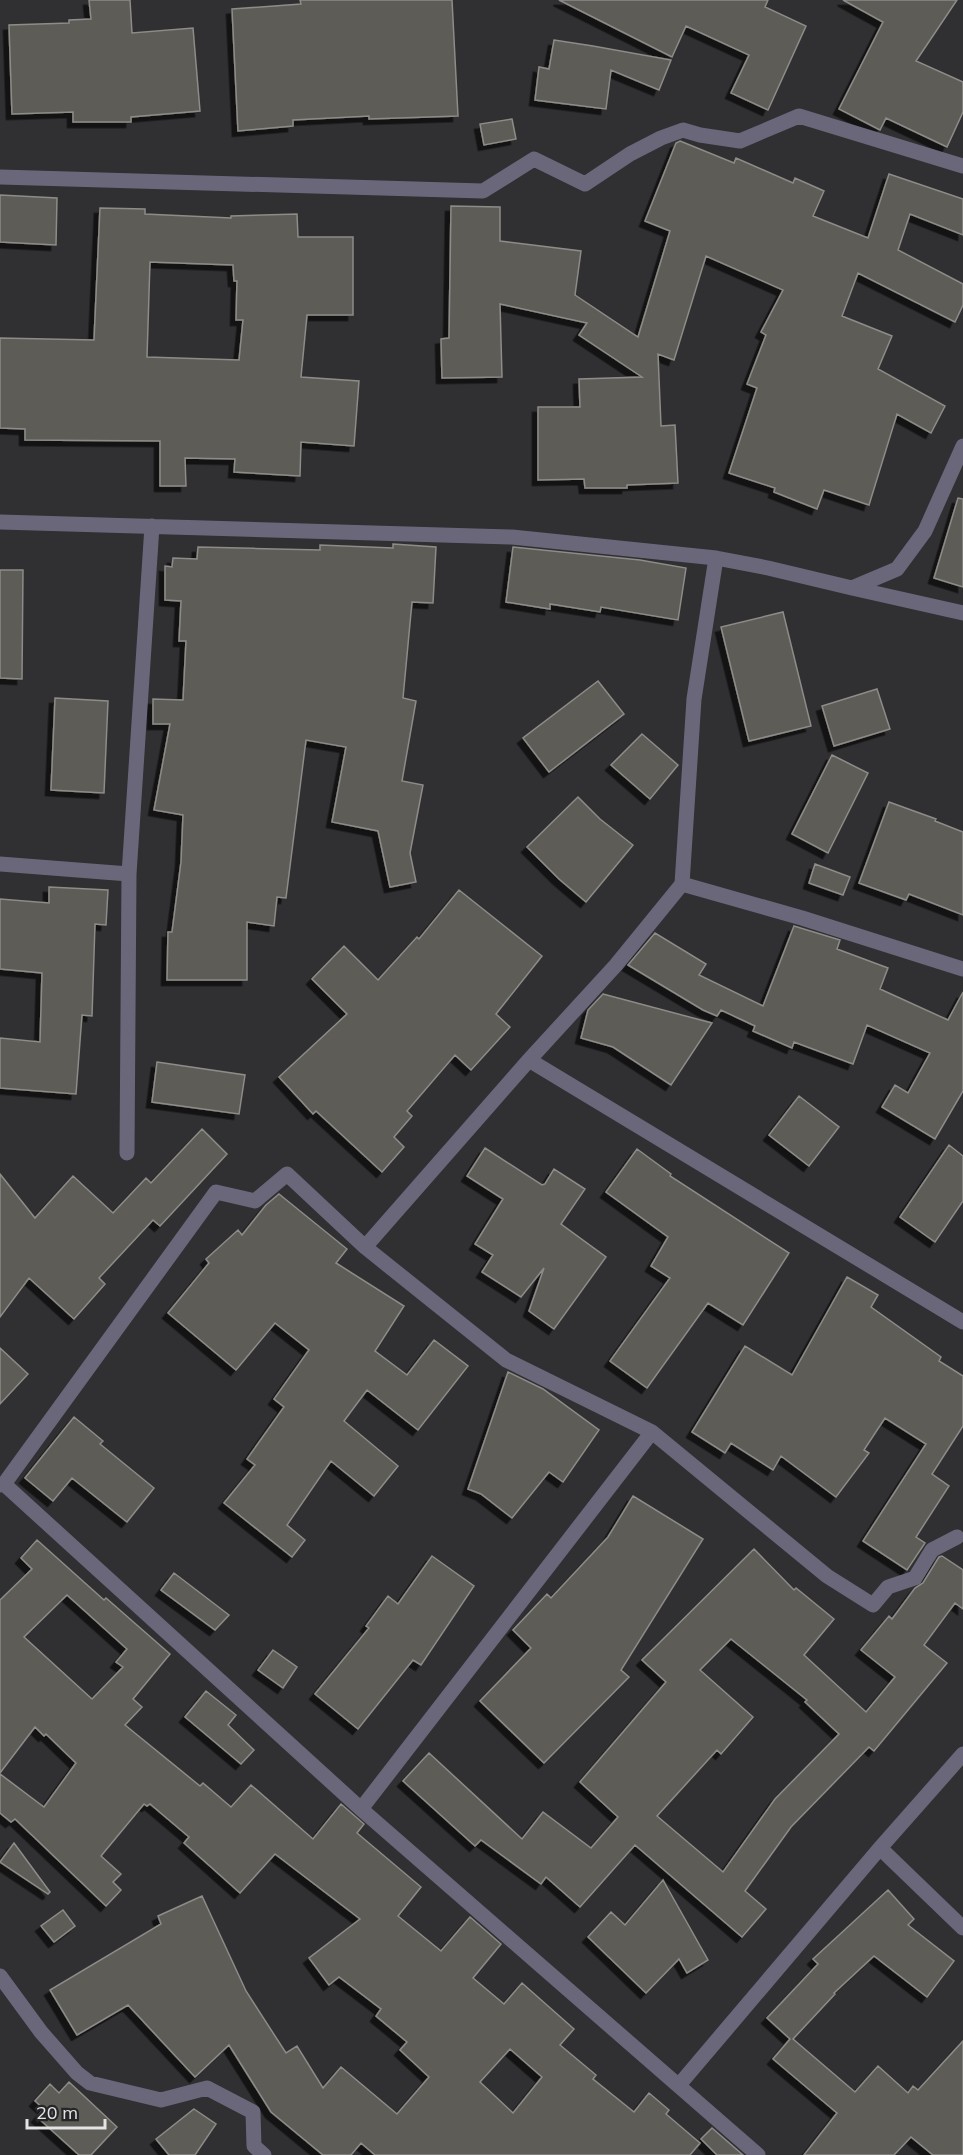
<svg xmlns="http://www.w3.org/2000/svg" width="963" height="2155" font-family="Mulish,sans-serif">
	<defs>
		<filter id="shadow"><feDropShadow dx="-5.5" dy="5.5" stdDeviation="0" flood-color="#0009"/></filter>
	</defs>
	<rect width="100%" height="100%" fill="#302f32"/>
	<path fill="#5d5b57" stroke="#8d8c88" stroke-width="1.5" fill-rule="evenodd" filter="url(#shadow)" d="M 89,0 L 130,0 L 132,33 L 193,28 L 200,111 L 131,117 L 131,122 L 73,122 L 73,112 L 12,114 L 9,25 L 69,23 L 69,20 L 91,19 Z
		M 300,0 L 452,0 L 458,116 L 369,119 L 369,116 L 293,120 L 293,126 L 238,131 L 232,9 L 301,4 Z
		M 559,0 L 768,0 L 765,7 L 806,26 L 768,110 L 731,93 L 749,55 L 686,26 L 672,57 Z
		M 843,0 L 957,0 L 916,61 L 963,82 L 963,112 L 947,147 L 886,118 L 880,130 L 839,109 L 883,22 Z
		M 554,40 L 593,46 L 671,60 L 659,90 L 611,70 L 606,109 L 535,100 L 539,67 L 549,69 Z
		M 512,119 L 516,139 L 484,145 L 480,124 Z
		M 680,141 L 734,163 L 736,158 L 793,183 L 795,178 L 824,191 L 813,216 L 868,238 L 889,174 L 963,199 L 963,235 L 910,214 L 898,250 L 963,284 L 963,305 L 955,322 L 858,273 L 842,316 L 892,336 L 878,369 L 945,406 L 931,433 L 897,414 L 869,505 L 824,490 L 817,509 L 774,492 L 775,488 L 729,473 L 757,388 L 747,384 L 766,335 L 761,332 L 783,290 L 706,256 L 674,360 L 658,354 L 661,426 L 675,425 L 678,483 L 627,485 L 627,488 L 585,488 L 584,479 L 538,480 L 538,407 L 580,407 L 579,379 L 642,377 L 579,335 L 587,323 L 500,304 L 502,377 L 442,378 L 441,339 L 449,338 L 451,206 L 500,207 L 500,241 L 581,251 L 575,295 L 638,337 L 670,231 L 645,221 L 676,143 Z
		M 0,195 L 57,198 L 56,245 L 0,242 Z
		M 100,208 L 145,209 L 145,214 L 231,218 L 231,216 L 297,214 L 298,237 L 353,237 L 353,315 L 307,315 L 301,377 L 359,381 L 354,446 L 301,442 L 300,476 L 234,472 L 235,459 L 185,458 L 186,486 L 160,486 L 160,441 L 25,440 L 25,429 L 0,428 L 0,338 L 94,340 ZM 150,262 L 233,265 L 234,281 L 237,281 L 236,320 L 243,320 L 239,360 L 147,357 Z
		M 958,498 L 963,499 L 963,587 L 934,578 Z
		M 393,544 L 436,547 L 433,603 L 412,602 L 403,698 L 416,701 L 402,781 L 423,785 L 410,853 L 416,882 L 390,887 L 378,831 L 332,822 L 346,747 L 306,740 L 286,898 L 277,897 L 274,926 L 247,922 L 247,980 L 167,980 L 168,932 L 172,932 L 181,862 L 183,815 L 154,810 L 170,724 L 153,724 L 153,699 L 183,700 L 186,641 L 179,641 L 181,601 L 165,600 L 165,566 L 172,567 L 173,558 L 197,559 L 198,547 L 320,550 L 320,545 L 393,548 Z
		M 513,547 L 640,560 L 686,568 L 678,620 L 601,607 L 600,612 L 550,604 L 550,609 L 506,602 Z
		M 0,570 L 23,570 L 22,679 L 0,678 Z
		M 783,612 L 811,726 L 749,741 L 721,627 Z
		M 598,681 L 624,714 L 549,772 L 523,738 Z
		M 877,689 L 890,729 L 834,746 L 822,706 Z
		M 55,698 L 108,701 L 104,793 L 51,790 Z
		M 642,734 L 678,765 L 650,799 L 611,765 Z
		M 832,755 L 868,773 L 828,853 L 792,834 Z
		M 578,797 L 600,819 L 633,845 L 586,902 L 559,879 L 527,847 Z
		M 889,802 L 936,819 L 935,821 L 963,832 L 963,915 L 909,894 L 906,900 L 859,883 Z
		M 815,864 L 850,877 L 843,895 L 809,883 Z
		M 49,887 L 108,890 L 106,925 L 95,924 L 92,1016 L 82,1015 L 76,1094 L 0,1088 L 0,1038 L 40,1042 L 42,973 L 0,969 L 0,899 L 49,903 Z
		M 459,890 L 542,956 L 496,1014 L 510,1027 L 471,1070 L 455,1055 L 407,1111 L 412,1116 L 394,1137 L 404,1147 L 382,1172 L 316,1111 L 313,1114 L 279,1077 L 347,1014 L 312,979 L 344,946 L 378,980 L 417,937 L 419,939 Z
		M 794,926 L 840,940 L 837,949 L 888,968 L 880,989 L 948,1020 L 963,992 L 963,1091 L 935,1139 L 882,1107 L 895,1085 L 908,1093 L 930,1053 L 867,1025 L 853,1064 L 794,1042 L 792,1048 L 753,1031 L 755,1026 L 721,1010 L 717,1016 L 703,1010 L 628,965 L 655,933 L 706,964 L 699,975 L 763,1006 Z
		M 603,994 L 712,1023 L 671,1085 L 613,1047 L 581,1038 L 588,1010 Z
		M 157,1062 L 245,1075 L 239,1114 L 152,1102 Z
		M 799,1096 L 839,1127 L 809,1166 L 769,1135 Z
		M 202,1129 L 227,1154 L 160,1226 L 153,1220 L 99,1278 L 105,1284 L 74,1319 L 29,1278 L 0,1317 L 0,1174 L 35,1218 L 73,1176 L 113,1213 L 146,1178 L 151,1183 Z
		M 949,1145 L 963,1156 L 963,1201 L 935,1242 L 900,1217 Z
		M 485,1148 L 542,1185 L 545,1184 L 554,1169 L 585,1189 L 561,1224 L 606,1257 L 554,1329 L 529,1311 L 544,1268 L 521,1297 L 482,1272 L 493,1255 L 475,1244 L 503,1199 L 467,1176 Z
		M 637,1149 L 671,1174 L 670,1176 L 789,1253 L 743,1325 L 708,1303 L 647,1388 L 610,1361 L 670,1278 L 651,1266 L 668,1237 L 606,1192 Z
		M 279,1194 L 347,1249 L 336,1263 L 404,1306 L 375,1351 L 407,1375 L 434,1340 L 468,1366 L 418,1430 L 367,1390 L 344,1421 L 398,1466 L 374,1496 L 331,1461 L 287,1525 L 305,1540 L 292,1557 L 224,1503 L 255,1465 L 247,1459 L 284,1407 L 274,1399 L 309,1350 L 275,1323 L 236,1370 L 168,1313 L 209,1263 L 206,1259 L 238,1230 L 242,1235 L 266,1205 Z
		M 847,1277 L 878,1295 L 871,1307 L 941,1357 L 939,1361 L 963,1376 L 963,1426 L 932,1474 L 949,1486 L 916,1537 L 925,1543 L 907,1570 L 863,1541 L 926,1444 L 885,1418 L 864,1450 L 869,1453 L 836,1497 L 781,1456 L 773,1470 L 731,1443 L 725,1453 L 692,1432 L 745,1346 L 792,1375 Z
		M 0,1348 L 28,1374 L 0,1404 Z
		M 508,1372 L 543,1389 L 599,1430 L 563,1482 L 549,1472 L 512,1518 L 481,1494 L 468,1489 Z
		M 74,1417 L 103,1441 L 100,1444 L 154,1488 L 127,1522 L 72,1478 L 53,1501 L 25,1478 Z
		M 633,1496 L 703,1539 L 621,1670 L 629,1677 L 544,1763 L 480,1701 L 531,1648 L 513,1630 L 547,1594 L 551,1598 L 608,1537 Z
		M 37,1540 L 104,1600 L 106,1598 L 170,1654 L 133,1699 L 142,1707 L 125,1725 L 200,1786 L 203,1783 L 231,1807 L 251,1785 L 313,1839 L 341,1804 L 364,1824 L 357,1833 L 421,1887 L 398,1916 L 441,1951 L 470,1917 L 501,1944 L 473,1978 L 504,2004 L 522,1983 L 574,2029 L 560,2045 L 596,2075 L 593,2079 L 634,2112 L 649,2093 L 669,2110 L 666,2114 L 700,2143 L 690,2155 L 375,2155 L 361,2143 L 351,2155 L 323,2155 L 271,2112 L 229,2045 L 195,2077 L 128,2005 L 77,2035 L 50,1990 L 161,1924 L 158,1916 L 202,1896 L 246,1991 L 286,2053 L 297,2046 L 323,2088 L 341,2067 L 397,2114 L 429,2077 L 400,2050 L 407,2042 L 376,2016 L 381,2009 L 339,1977 L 329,1985 L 309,1958 L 360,1919 L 275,1854 L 240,1893 L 184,1843 L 189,1837 L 150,1804 L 147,1806 L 144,1804 L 101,1856 L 121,1874 L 113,1882 L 121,1890 L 106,1906 L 15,1819 L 11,1822 L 0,1813 L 0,1774 L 44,1807 L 76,1763 L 46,1734 L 44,1736 L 35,1727 L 0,1773 L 0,1600 L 32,1569 L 21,1558 ZM 67,1595 L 127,1649 L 116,1662 L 123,1667 L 92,1699 L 24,1637 ZM 510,2049 L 542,2077 L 513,2113 L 480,2082 Z
		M 754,1549 L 794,1590 L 796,1588 L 834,1619 L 804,1655 L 866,1712 L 895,1677 L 861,1650 L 889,1616 L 892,1619 L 915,1588 L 923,1583 L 939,1557 L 942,1556 L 963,1570 L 963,1609 L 955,1603 L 924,1645 L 947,1663 L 874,1751 L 869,1747 L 791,1827 L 745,1891 L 766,1909 L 742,1937 L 635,1845 L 580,1907 L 546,1877 L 541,1884 L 481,1840 L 475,1846 L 403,1781 L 429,1753 L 522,1839 L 543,1812 L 591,1848 L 618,1817 L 580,1782 L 666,1682 L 642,1660 ZM 731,1639 L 807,1700 L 805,1702 L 839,1734 L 775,1799 L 723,1872 L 657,1816 L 717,1750 L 721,1754 L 753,1717 L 700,1670 Z
		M 432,1556 L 474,1586 L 421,1665 L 413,1660 L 358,1729 L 315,1694 L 369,1628 L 366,1626 L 388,1596 L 398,1604 Z
		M 174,1573 L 229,1615 L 215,1630 L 161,1590 Z
		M 273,1650 L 297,1667 L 283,1688 L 258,1670 Z
		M 206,1691 L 236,1715 L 228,1725 L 254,1750 L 241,1764 L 185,1717 Z
		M 14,1843 L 50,1892 L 48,1894 L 0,1862 Z
		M 663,1880 L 708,1960 L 687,1973 L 679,1959 L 646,1993 L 588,1937 L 611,1912 L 625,1925 Z
		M 888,1890 L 914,1919 L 908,1925 L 954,1961 L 927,1997 L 874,1956 L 834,1993 L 835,1994 L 793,2039 L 855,2092 L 878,2066 L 908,2093 L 913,2086 L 918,2090 L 963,2041 L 963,2155 L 933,2155 L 911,2137 L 894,2155 L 804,2155 L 837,2113 L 773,2059 L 790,2039 L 767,2018 L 818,1964 L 813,1959 Z
		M 63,1910 L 75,1926 L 54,1942 L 41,1926 Z
		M 69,2082 L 117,2127 L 91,2155 L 79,2155 L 37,2117 L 44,2109 L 35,2101 L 50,2084 L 59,2093 Z
		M 194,2109 L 216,2124 L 195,2155 L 169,2155 L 156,2139 Z
		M 712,2128 L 743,2155 L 717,2155 L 701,2139 Z"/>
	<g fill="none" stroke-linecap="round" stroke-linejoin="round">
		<path stroke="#6b677b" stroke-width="15" d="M 0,177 L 483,191 L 534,159 L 585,184 L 630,154 L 661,138 L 683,130 L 700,135 L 740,141 L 799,116 L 963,166
			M 0,522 L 512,537 L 716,558 L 768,568 L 852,588 L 897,569 L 925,531 L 963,446
			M 852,588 L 963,613
			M 0,864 L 129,874
			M 682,884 L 802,918 L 963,969
			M 529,1060 L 963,1322
			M 127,1153 L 129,874 L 152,526
			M 365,1247 L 529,1060 L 616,965 L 682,884 L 694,699 L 716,558
			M 4,1484 L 216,1192 L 255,1201 L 287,1174 L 365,1247 L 506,1360 L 652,1432 L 827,1576 L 873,1605 L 888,1587 L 915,1578 L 932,1550 L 957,1537
			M 0,1485 L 4,1484 L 361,1809 L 758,2155
			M 361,1809 L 652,1432
			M 880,1848 L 963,1928
			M 0,1976 L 41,2032 L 77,2073 L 90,2083 L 161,2100 L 207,2088 L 253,2112 L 254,2146 L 264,2155
			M 679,2085 L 880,1848 L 963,1754"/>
	</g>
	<path d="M27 2119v9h78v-9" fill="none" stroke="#e4e3e6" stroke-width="3"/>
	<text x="36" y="2119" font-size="18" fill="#e4e3e6" stroke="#262528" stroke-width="4.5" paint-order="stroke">20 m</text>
</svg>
